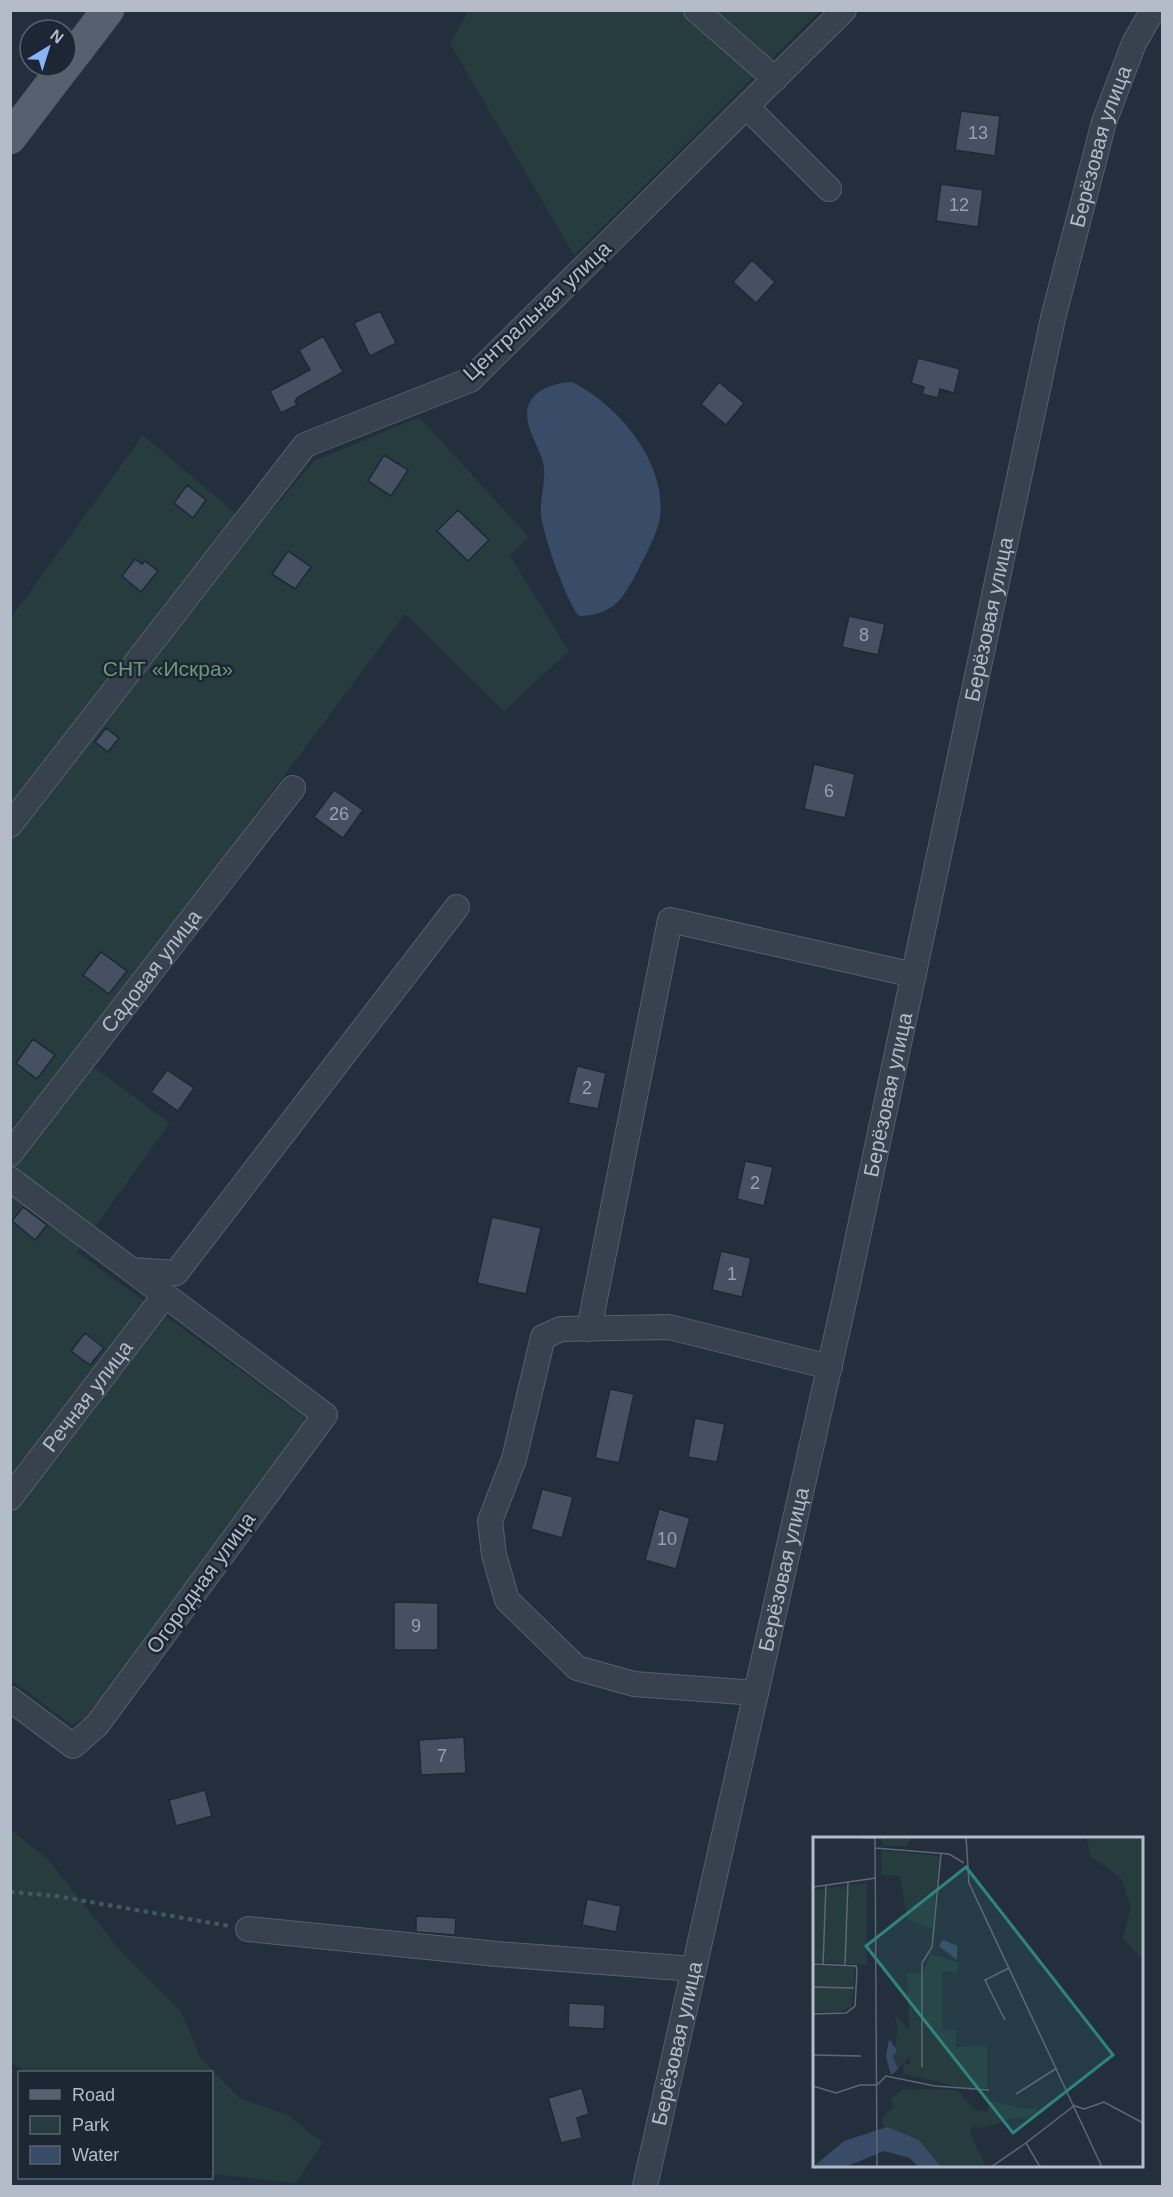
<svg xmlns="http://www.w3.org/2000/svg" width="1173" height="2197" font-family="Helvetica,sans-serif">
	<rect width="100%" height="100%" fill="#242f3e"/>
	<path fill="#263c3f" d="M 468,11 L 820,11 L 574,255 L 450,44 Z
		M 419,417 L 529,537 L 510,556 L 569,651 L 504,711 L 405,614 L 76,1054 L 170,1123 L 77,1252 L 310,1421 L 87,1717 L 72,1725 L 11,1680 L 11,618 L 143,435 L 255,530 L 314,461 Z
		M 11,1830 L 48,1859 L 118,1948 L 181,2011 L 200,2057 L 239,2098 L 288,2115 L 323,2143 L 296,2183 L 212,2174 L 212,2072 L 28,2072 L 11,2063 Z"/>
	<path fill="#394c67" d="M 572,382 C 617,404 667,462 660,517 C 657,536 645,555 637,572 C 622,600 613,615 579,616 C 566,600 542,533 541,513 C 540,495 547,480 543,462 C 539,446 521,421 529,404 C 536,388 556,383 572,382 Z"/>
	<path fill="#455162" stroke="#1f2835" stroke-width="1.5" d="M 961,111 L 1000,116 L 995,156 L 955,150 Z
		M 941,184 L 983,190 L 978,227 L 936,221 Z
		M 752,260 L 775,282 L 756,303 L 733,282 Z
		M 380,311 L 396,343 L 370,356 L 354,323 Z
		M 323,336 L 343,372 L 298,397 L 295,401 L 297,405 L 281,413 L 270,391 L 310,370 L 299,350 Z
		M 918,358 L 960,369 L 954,393 L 940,389 L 938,398 L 922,394 L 924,387 L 911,383 Z
		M 719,382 L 744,403 L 726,425 L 701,404 Z
		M 384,455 L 408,470 L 391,496 L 368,481 Z
		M 187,485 L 206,500 L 193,518 L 174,503 Z
		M 458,510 L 489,540 L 468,561 L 437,531 Z
		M 288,551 L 311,567 L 295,589 L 272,574 Z
		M 135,559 L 142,564 L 145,561 L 158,571 L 141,592 L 122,576 Z
		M 849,616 L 885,624 L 878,655 L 842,647 Z
		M 106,728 L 119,738 L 108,752 L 95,742 Z
		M 814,764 L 855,774 L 845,818 L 804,809 Z
		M 334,790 L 363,810 L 343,838 L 314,817 Z
		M 101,952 L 127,971 L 109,994 L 83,975 Z
		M 33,1039 L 55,1055 L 37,1079 L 16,1063 Z
		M 577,1066 L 606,1073 L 598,1109 L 568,1103 Z
		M 167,1070 L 194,1088 L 178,1111 L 151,1092 Z
		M 745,1161 L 773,1167 L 764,1206 L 737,1199 Z
		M 23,1207 L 47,1225 L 35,1240 L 12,1221 Z
		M 492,1217 L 541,1228 L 526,1294 L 477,1283 Z
		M 721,1251 L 751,1258 L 742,1297 L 712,1290 Z
		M 85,1333 L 104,1348 L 90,1365 L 71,1351 Z
		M 610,1389 L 634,1394 L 619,1463 L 595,1458 Z
		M 695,1418 L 725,1424 L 717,1462 L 688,1457 Z
		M 542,1489 L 573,1497 L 562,1538 L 531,1529 Z
		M 659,1509 L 690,1518 L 676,1569 L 645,1560 Z
		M 394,1602 L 438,1603 L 438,1650 L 394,1650 Z
		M 464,1737 L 466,1773 L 421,1775 L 419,1740 Z
		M 205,1790 L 212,1816 L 176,1826 L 169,1800 Z
		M 587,1899 L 621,1906 L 616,1932 L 582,1925 Z
		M 416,1916 L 456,1918 L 455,1935 L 416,1932 Z
		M 569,2003 L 605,2005 L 604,2029 L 568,2027 Z
		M 582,2088 L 589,2114 L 577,2118 L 582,2138 L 561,2143 L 548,2098 Z"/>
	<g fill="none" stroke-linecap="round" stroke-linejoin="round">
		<defs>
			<g id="minor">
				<path d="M 696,10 L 775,79"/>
				<path d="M 747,107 L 829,189"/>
				<path d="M 10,825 L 305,445 L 470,380 L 844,10"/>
				<path id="s1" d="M 10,1154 L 293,788"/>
				<path d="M 10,1179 L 325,1415 L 97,1725 L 73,1746 L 10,1699"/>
				<path d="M 132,1270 L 176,1273 L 457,907"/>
				<path d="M 589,1329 L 670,920 L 914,975"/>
				<path id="s2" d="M 10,1498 L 165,1295"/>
				<path d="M 756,1693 L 634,1684 L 577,1668 L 507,1600 L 494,1555 L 490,1521 L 514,1459 L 543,1337 L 561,1329 L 669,1327 L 830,1367"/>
				<path d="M 248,1929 L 497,1954 L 694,1969"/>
				<path id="s3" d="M 645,2186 L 846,1293 L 1053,318 L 1104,122 L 1134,43 L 1153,10"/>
			</g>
			<path id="major" d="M 66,65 L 108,10
				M 10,138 L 65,66"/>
		</defs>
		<use href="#minor" stroke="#565f6c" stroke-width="26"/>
		<use href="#major" stroke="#414a57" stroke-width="33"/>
		<path stroke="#44595c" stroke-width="4" stroke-dasharray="4.5 4.5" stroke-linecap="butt" d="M 10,1892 L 56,1896 L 229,1926"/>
		<use href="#minor" stroke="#38414e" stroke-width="24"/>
		<use href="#major" stroke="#56606e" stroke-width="32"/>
	</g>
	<g text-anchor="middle" stroke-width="5" stroke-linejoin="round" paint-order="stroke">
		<g font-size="18" fill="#98a1af">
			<text x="978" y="139">13</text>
			<text x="959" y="211">12</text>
			<text x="864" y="641">8</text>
			<text x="829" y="797">6</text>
			<text x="339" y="820">26</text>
			<text x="587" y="1094">2</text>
			<text x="755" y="1189">2</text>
			<text x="732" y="1280">1</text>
			<text x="667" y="1545">10</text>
			<text x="416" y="1632">9</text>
			<text x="442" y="1762">7</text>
		</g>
		<g font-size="21" fill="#b4bcc9" stroke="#1d2633">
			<text dy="7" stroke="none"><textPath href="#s3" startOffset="2090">Берёзовая улица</textPath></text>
			<text transform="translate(537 311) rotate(-43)" y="7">Центральная улица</text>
			<text dy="7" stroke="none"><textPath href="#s3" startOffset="1604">Берёзовая улица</textPath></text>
			<text dy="7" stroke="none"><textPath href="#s1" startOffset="231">Садовая улица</textPath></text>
			<text dy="7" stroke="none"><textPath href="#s3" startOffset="1118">Берёзовая улица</textPath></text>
			<text dy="7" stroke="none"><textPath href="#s2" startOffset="128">Речная улица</textPath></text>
			<text dy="7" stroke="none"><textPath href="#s3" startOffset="632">Берёзовая улица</textPath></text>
			<text transform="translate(201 1583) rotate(-54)" y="7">Огородная улица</text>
			<text dy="7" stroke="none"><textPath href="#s3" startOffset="146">Берёзовая улица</textPath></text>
		</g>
		<g font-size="21" fill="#6b9a76" stroke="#1d2633">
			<text x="168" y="676">СНТ «Искра»</text>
		</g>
	</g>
	<g transform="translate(813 1837)">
		<rect width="330" height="330" fill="#242f3e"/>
		<path d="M 69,0 L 98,0 L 94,9 L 69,9 ZM 273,0 L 330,0 L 330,123 L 310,101 L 318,70 L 308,41 L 278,20 ZM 69,13 L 127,19 L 119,92 L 94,82 L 87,39 L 68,38 ZM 54,46 L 54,128 L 0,125 L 0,53 ZM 117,116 L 145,126 L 144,136 L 129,134 L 130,193 L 143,193 L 143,210 L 174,209 L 174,251 L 156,252 L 90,237 L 91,227 L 97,227 L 97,219 L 85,232 L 80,220 L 85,191 L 81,176 L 96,193 L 94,136 L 110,137 ZM 0,128 L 42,130 L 39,169 L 27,175 L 0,175 ZM 90,252 L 144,253 L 162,273 L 174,275 L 178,264 L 213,272 L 224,270 L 224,275 L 213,282 L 205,280 L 169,291 L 160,289 L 156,293 L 173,330 L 128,330 L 106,303 L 71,291 L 69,282 L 80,269 L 78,261 Z" fill="#263c3f"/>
		<path d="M 130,103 L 144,109 L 144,123 L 126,109 ZM 76,202 L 84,213 L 80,220 L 85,232 L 78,238 L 73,220 ZM 74,290 L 106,303 L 128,330 L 105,330 L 97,321 L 71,314 L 32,330 L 0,330 L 31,304 Z" fill="#394c67"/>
		<path fill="none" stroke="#5e6776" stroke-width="1.5" d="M 38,0 L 62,1M 62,0 L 64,330M 153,0 L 156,46 L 289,330M 62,11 L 136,17 L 151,26M 0,50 L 63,41M 0,127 L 43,129 L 44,134 L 42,169 L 33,176 L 0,177M 10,127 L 13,48M 32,128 L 35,45M 0,150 L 41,151M 192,183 L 172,143 L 196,131M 0,218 L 48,219M 109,230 L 109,126 L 119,110 L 128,16M 0,249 L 23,256 L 47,248 L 64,248 L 73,239 L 122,249 L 176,253M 203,257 L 244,231M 262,269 L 271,272 L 291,265 L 330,286M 178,330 L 213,306M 227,330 L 213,306 L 262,268"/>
		<path fill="#308480" fill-opacity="0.15" stroke="#308480" stroke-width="3" d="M 153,30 L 300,218 L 200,296 L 53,109 Z"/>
		<rect width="330" height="330" fill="none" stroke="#b4bcc9" stroke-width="3"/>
	</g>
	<rect width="1173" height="2197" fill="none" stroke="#b4bcc9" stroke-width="24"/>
	<rect x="18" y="2071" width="195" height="108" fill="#1d2633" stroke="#59626f" stroke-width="1.5"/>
	<rect x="30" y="2090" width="30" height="9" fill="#56606e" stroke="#59626f" stroke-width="1.5"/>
	<text x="72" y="2101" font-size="18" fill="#b4bcc9">Road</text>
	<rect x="30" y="2116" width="30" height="18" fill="#263c3f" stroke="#59626f" stroke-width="1.5"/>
	<text x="72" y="2131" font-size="18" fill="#b4bcc9">Park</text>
	<rect x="30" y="2146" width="30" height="18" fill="#394c67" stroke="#59626f" stroke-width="1.5"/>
	<text x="72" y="2161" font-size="18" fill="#b4bcc9">Water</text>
	<g transform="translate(48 48) rotate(38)"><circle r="28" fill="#1d2633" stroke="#59626f" stroke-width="1.5"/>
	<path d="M0-4.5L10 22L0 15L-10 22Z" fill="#8ab4f8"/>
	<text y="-9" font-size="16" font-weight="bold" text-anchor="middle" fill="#b4bcc9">N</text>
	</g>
</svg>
